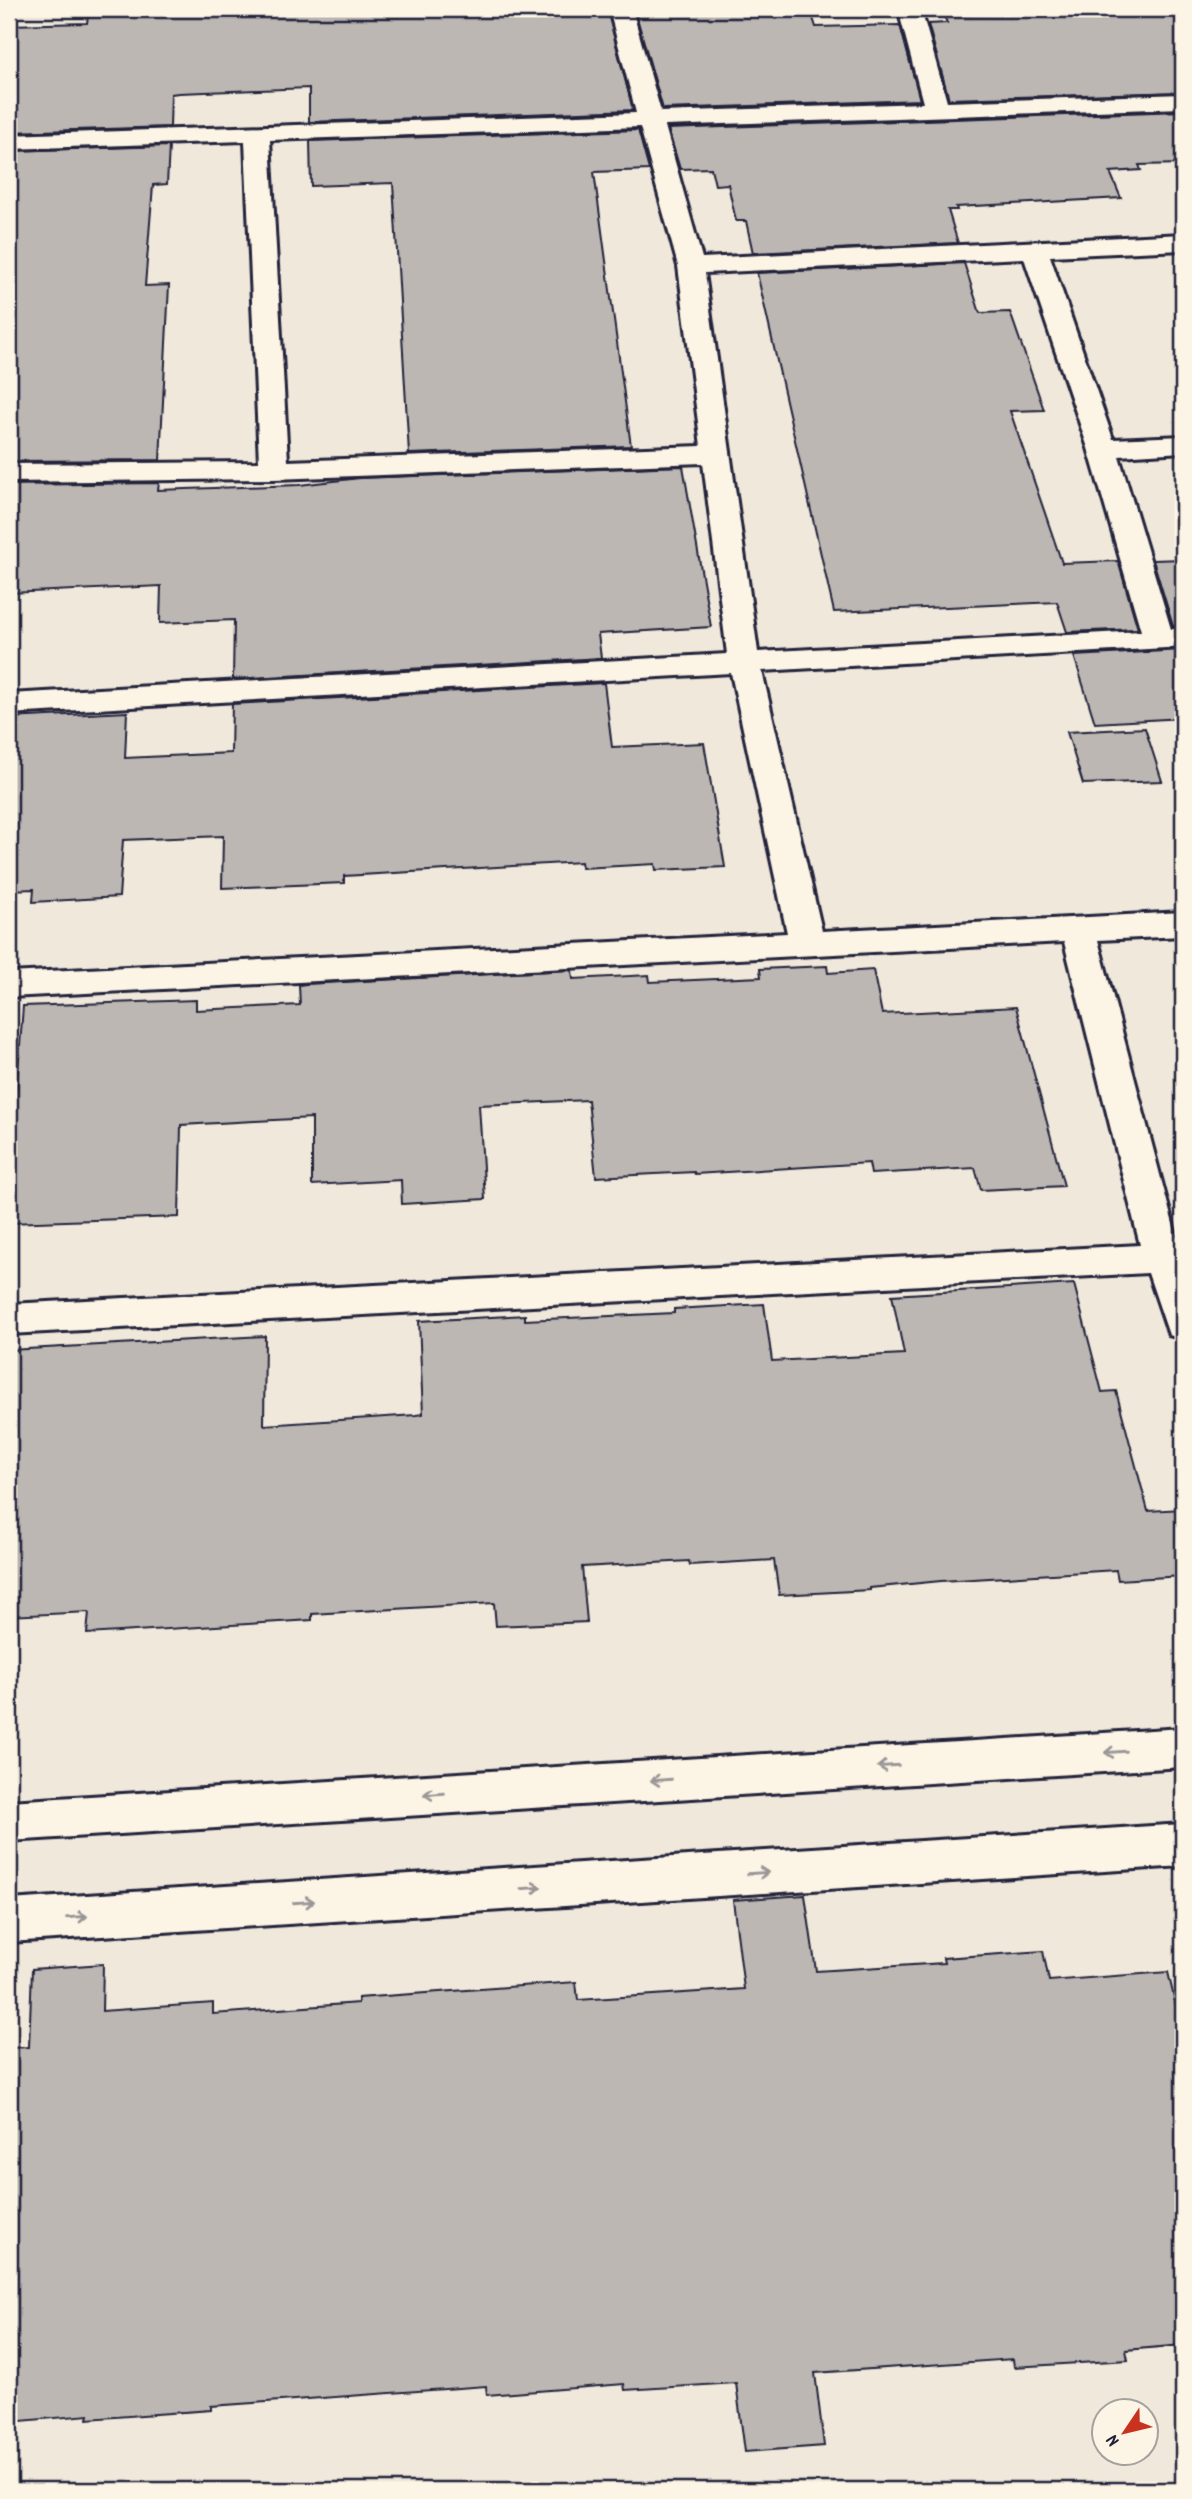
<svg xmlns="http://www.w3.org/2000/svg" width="1192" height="2499" font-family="Dekko,sans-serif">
	<rect width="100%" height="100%" fill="#efe8db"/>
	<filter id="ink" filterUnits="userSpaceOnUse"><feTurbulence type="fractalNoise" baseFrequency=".0143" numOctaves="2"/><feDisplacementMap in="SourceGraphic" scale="14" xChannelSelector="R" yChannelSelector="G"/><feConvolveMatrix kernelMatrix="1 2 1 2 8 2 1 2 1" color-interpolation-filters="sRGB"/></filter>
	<g filter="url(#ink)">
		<path fill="#bcb7b3" stroke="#22223b" stroke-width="2" d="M 89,9 L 607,9 L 633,110 L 309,122 L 309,88 L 179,93 L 171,94 L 170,127 L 9,132 L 9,25 L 87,23 Z
			M 698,9 L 810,9 L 816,27 L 900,25 L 920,100 L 663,109 L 635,11 Z
			M 1109,9 L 1183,9 L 1183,92 L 949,99 L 928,24 L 947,23 L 944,16 L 1110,11 Z
			M 1183,111 L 1183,164 L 1139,165 L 1141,170 L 1110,172 L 1121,198 L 956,207 L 957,210 L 948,210 L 958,243 L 753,253 L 746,221 L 736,221 L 728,184 L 715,185 L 711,168 L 680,169 L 668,129 Z
			M 638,130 L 649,170 L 594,172 L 631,446 L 409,454 L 393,183 L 311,186 L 310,141 Z
			M 169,146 L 167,184 L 153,185 L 145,286 L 169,285 L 160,460 L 9,461 L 9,151 Z
			M 964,263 L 980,313 L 1010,312 L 1044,410 L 1010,411 L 1062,563 L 1118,561 L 1138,629 L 1067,632 L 1057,602 L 834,612 L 757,273 Z
			M 683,466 L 711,627 L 598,634 L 601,658 L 233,679 L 234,620 L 160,623 L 161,586 L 9,593 L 9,485 L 159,483 L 158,490 L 299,485 L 360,478 Z
			M 1183,559 L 1183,626 L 1173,626 L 1153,560 Z
			M 1183,650 L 1183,718 L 1095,723 L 1074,656 Z
			M 604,683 L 612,747 L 704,743 L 725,867 L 656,870 L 655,864 L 582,868 L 581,862 L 344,876 L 344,883 L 222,888 L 223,836 L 123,840 L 119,897 L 33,902 L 34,889 L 9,890 L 9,718 L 127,712 L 125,758 L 231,753 L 232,704 Z
			M 1145,728 L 1162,781 L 1083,784 L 1067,732 Z
			M 827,966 L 828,973 L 873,970 L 882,1014 L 1016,1007 L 1064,1186 L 981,1190 L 975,1168 L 871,1174 L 869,1163 L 695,1174 L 694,1172 L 596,1177 L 588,1100 L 479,1105 L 485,1199 L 402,1204 L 401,1180 L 312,1185 L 312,1118 L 181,1125 L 179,1217 L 9,1223 L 9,1099 L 16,1099 L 23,1006 L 196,1000 L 196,1010 L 300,1005 L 299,985 L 306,984 L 572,970 L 573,979 L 649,975 L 650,982 L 761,977 L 760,969 Z
			M 1074,1284 L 1102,1392 L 1116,1391 L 1148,1511 L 1183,1509 L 1183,1576 L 1118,1580 L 1116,1570 L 941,1581 L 870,1588 L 870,1590 L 779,1595 L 774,1560 L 690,1565 L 689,1561 L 582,1567 L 587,1622 L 496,1626 L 494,1603 L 312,1614 L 312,1620 L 87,1634 L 89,1612 L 9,1616 L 9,1350 L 265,1336 L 264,1425 L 416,1415 L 423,1414 L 419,1321 L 525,1315 L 525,1320 L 674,1313 L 674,1309 L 764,1304 L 772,1361 L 904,1354 L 892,1295 Z
			M 805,1895 L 816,1971 L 944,1963 L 943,1958 L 1043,1951 L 1049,1981 L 1168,1972 L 1183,2036 L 1183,2345 L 1126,2350 L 1128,2360 L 1014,2367 L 1013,2359 L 815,2373 L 824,2446 L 745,2452 L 736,2383 L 625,2390 L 624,2384 L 487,2395 L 486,2386 L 211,2406 L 211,2410 L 88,2419 L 89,2415 L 9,2422 L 9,2048 L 29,2047 L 32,1969 L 103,1964 L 102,2011 L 213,2003 L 213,2014 L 358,2003 L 358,1998 L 576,1982 L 578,2000 L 744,1989 L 733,1900 Z"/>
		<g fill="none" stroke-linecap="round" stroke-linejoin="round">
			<defs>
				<path id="minor" d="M 609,9 L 632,9 L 661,112 L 923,103 L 898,9 L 921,9 L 947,102 L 1183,94 L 1183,108 L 665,126 L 702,258 L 1183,234 L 1183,250 L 1050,256 L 1113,439 L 1183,436 L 1183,452 L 1119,456 L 1171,629 L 1183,629 L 1183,647 L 762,671 L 822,931 L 1183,912 L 1183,936 L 1098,940 L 1178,1243 L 1183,1242 L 1183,1339 L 1169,1335 L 1148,1273 L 9,1334 L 9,1304 L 1140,1245 L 1064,942 L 9,997 L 9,973 L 787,933 L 731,673 L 9,714 L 9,694 L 727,654 L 703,463 L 274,479 L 9,482 L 9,464 L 259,462 L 245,141 L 9,149 L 9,135 L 636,113 ZM 640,127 L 678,266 L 701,446 L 288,461 L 270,140 ZM 1024,258 L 1088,448 L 1141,631 L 758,652 L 705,273 Z"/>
				<path id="tertiary" d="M 1183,1728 L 1183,1767 L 9,1841 L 9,1801 Z
					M 1183,1824 L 1183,1866 L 9,1942 L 9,1900 Z"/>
			</defs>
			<use href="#minor" stroke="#22223b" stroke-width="6"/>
			<use href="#tertiary" stroke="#22223b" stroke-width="6"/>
			<use href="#minor" fill="#fcf5e5" fill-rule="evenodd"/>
			<use href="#tertiary" fill="#fcf5e5" fill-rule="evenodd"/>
		</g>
		<defs><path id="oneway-shaft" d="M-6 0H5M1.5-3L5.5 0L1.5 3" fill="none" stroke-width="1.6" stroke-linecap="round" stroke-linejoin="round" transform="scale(1.75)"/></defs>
		<g stroke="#9a9698">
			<use href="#oneway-shaft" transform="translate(1115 1752) rotate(176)"/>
			<use href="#oneway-shaft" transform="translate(888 1766) rotate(176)"/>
			<use href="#oneway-shaft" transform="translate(661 1780) rotate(176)"/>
			<use href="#oneway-shaft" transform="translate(434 1794) rotate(176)"/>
			<use href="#oneway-shaft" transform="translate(758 1873) rotate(-4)"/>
			<use href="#oneway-shaft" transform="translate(531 1888) rotate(-4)"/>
			<use href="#oneway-shaft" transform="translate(304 1902) rotate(-4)"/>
			<use href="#oneway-shaft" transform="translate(77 1917) rotate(-4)"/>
		</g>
	</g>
	<rect width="1192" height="2499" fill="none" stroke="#fcf5e5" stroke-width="35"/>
	<rect x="18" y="18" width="1157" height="2464" fill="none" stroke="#22223b" stroke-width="2.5" filter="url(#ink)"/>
	<g transform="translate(1125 2432) rotate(235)"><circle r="33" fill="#fcf5e5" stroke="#a5a1a1" stroke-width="2"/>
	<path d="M0-5L12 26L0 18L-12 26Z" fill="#c8321e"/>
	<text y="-10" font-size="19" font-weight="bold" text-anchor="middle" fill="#22223b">N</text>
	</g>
</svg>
